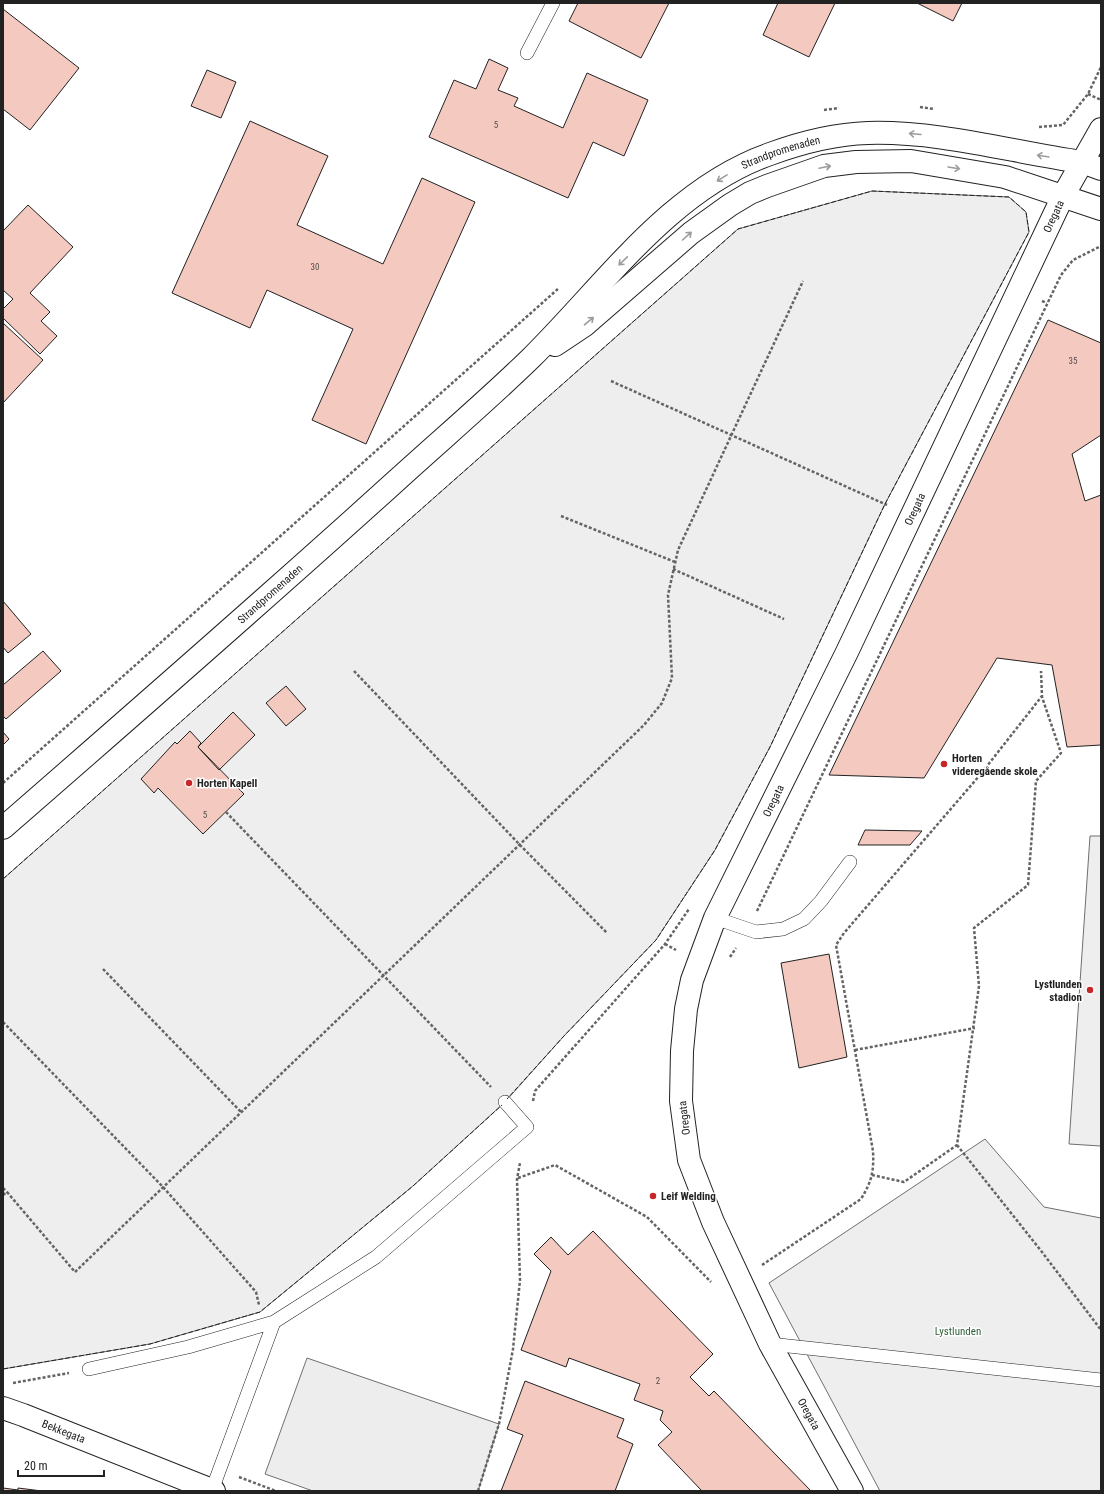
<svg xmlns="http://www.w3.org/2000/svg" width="1104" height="1494" font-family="'Roboto Condensed',sans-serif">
	<rect width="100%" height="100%" fill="#fff"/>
	<path fill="#eee" stroke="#6f6f6f" d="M 872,191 L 1009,197 L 1026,212 L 1029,232 L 885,504 L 770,747 L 715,850 L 656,940 L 563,1037 L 505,1102 L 413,1186 L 260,1312 L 150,1344 L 3,1369 L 3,879 L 738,229 Z
		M 1090,836 L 1101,836 L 1101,1146 L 1069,1144 Z
		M 985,1139 L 1044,1207 L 1101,1218 L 1101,1491 L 880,1491 L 769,1283 Z"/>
	<path fill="#ededed" stroke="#6f6f6f" d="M 307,1358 L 499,1424 L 478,1491 L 313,1491 L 265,1474 Z"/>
	<path fill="#f3c9c0" stroke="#222" d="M 578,3 L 669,3 L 641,58 L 569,21 Z
		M 778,3 L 835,3 L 809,57 L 763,35 Z
		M 917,3 L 962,3 L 953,21 Z
		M 3,9 L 79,68 L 30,130 L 3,109 Z
		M 489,59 L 508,68 L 498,90 L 518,98 L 514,106 L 563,128 L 587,73 L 648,100 L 624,156 L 593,142 L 568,198 L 429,137 L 454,80 L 476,89 Z
		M 207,70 L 236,82 L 221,118 L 191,106 Z
		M 250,121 L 328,156 L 297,225 L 383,264 L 422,178 L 475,202 L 366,444 L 312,420 L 353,329 L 267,290 L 250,328 L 172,293 Z
		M 28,205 L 73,247 L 30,293 L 50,312 L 41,321 L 57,336 L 40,354 L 3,318 L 3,309 L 13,299 L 3,290 L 3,231 Z
		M 1048,320 L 1101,343 L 1101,435 L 1072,454 L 1085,501 L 1101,495 L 1101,745 L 1067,747 L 1052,665 L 997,658 L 924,778 L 829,775 Z
		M 3,323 L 43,360 L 3,403 Z
		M 3,601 L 31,634 L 8,653 L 3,647 Z
		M 43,651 L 61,671 L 6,719 L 3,716 L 3,685 Z
		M 286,686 L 306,709 L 286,726 L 266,703 Z
		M 233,712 L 255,735 L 219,770 L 198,747 Z
		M 190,731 L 201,743 L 198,747 L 244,794 L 203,834 L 158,788 L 154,793 L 141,779 L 175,742 L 177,744 Z
		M 3,732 L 9,739 L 3,745 Z
		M 865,830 L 922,831 L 910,845 L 858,845 Z
		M 829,954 L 847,1057 L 799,1068 L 781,963 Z
		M 593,1231 L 713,1354 L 690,1377 L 709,1396 L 714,1391 L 811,1491 L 702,1491 L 658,1445 L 672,1432 L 660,1420 L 663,1411 L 634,1400 L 640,1384 L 569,1358 L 566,1367 L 521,1350 L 551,1271 L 534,1254 L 551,1237 L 568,1255 Z
		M 525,1381 L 624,1419 L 617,1437 L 633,1444 L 615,1491 L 501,1491 L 523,1435 L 507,1429 Z
		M 3,1488 L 18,1490 L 18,1488 L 42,1491 L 3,1491 Z"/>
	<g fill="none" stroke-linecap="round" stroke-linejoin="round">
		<defs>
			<path id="service" d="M 527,53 L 553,3
				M 715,918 L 756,932 L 783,929 L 804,919 L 821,901 L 850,862
				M 770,1344 L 1101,1380
				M 89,1369 L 188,1347 L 274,1322
				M 212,1490 L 274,1322 L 376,1257 L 527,1127 L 505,1102"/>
			<g id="minor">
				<path id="s1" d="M 852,1491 L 770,1344 L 713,1222 L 689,1160 L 681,1101 L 682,1051 L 686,1009 L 692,980 L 715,918 L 847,652 L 1063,196"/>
			</g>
			<g id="secondary">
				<path d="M 1063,196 L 1101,129"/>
				<path id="s2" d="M 3,1408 L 23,1415 L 214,1491"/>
			</g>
			<g id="primary">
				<path d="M 555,345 L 585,325 L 691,233 L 730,205 L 750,193 L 767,186 L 824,166 L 856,162 L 911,161 L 1005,177 L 1101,209"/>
				<path id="s3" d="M 3,828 C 135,713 267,598 397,480 C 442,439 488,400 531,358 C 604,286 670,189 770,154 C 800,143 836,134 868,133 C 941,131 1011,152 1082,162 L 1101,169"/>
			</g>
		</defs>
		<use href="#service" stroke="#222" stroke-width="14"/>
		<use href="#minor" stroke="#222" stroke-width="24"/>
		<use href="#secondary" stroke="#222" stroke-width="24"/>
		<use href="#primary" stroke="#222" stroke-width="24"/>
		<path stroke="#646464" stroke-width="2.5" stroke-dasharray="3 2" stroke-linecap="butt" d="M 1088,94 L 1101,100
			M 920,107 L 934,109
			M 824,110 L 839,108
			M 1039,127 L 1063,125 L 1088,94 L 1101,67
			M 1042,301 L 1047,303
			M 611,381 L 887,505
			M 561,516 L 675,562
			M 673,569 L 784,619
			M 354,671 L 520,845 L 607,933
			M 3,783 L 559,288
			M 226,812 L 491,1087
			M 757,911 L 1061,275 L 1073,260 L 1101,246
			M 665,944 L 676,950
			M 730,957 L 736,948
			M 103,969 L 241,1112
			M 3,1022 L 163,1187 L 256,1292 L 259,1305
			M 855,1050 L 975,1028
			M 533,1101 L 535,1091 L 665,944 L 689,909
			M 957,1145 L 1042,1252 L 1101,1330
			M 872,1175 L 904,1182 L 957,1145 L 979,986 L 974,928 L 1028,885 L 1036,781 L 1061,753 L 1042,697
			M 518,1178 L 555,1165 L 647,1217 L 711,1282
			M 3,1188 L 7,1192
			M 3,1195 L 7,1192 L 75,1272 L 644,725 L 662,703 L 672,678 L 668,595 L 678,550 L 803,281
			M 762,1265 L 861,1199 C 872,1181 874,1171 873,1151 L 836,945 L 844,933 L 980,775 L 1042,696 L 1041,671
			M 13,1383 L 69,1373
			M 239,1477 L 276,1491
			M 478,1491 L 499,1424 L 513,1349 L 520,1280 L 517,1179 L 520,1163"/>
		<use href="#service" stroke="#fff" stroke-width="13"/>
		<use href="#minor" stroke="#fff" stroke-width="22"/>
		<use href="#secondary" stroke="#fff" stroke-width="22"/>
		<use href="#primary" stroke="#fff" stroke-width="22"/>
		<path stroke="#222" stroke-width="1" stroke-dasharray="5 2" stroke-linecap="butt" d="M 3,879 L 738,229 L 872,191 L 1009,197 L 1026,212 L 1029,232 L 885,504 L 770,747 L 715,850 L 656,940 L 563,1037 L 507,1099
			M 3,1369 L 150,1344 L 260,1312 L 413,1186 L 502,1105"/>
	</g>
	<defs><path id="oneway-shaft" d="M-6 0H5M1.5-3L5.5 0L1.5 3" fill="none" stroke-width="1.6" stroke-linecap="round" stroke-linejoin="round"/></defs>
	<g stroke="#9c9c9c">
		<use href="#oneway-shaft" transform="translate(915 134) rotate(-175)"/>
		<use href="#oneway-shaft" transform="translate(1043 156) rotate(-171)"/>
		<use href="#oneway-shaft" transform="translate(825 167) rotate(-12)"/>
		<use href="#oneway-shaft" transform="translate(954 168) rotate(9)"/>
		<use href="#oneway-shaft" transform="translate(722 178) rotate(148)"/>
		<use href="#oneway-shaft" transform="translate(687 236) rotate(-42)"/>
		<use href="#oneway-shaft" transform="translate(623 261) rotate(136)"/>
		<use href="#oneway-shaft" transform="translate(589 321) rotate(-40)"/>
	</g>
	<g fill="#c62828" stroke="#fff" stroke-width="1.5">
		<circle cx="944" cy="764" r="4"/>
		<circle cx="189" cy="783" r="4"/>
		<circle cx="1090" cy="990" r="4"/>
		<circle cx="653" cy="1196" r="4"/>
	</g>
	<g text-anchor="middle" stroke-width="3" stroke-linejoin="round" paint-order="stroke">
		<g font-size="9" fill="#564c4a">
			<text x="496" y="128">5</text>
			<text x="315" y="270">30</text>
			<text x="1073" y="364">35</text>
			<text x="205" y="818">5</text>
			<text x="658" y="1384">2</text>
		</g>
		<g font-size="11" fill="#222" stroke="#fff">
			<text dy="4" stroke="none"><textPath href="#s3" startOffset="1035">Strandpromenaden</textPath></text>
			<text dy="4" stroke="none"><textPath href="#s1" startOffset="1396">Oregata</textPath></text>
			<text dy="4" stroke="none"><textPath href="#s1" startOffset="1072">Oregata</textPath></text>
			<text dy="4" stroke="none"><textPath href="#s3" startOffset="355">Strandpromenaden</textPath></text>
			<text dy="4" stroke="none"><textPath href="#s1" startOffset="748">Oregata</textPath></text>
			<text transform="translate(684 1118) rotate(-97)" y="4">Oregata</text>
			<text transform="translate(809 1414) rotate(61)" y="4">Oregata</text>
			<text dy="4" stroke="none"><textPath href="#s2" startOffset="65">Bekkegata</textPath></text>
		</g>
		<g font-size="11" font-weight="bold" fill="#222" stroke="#fff" text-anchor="start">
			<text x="952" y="762">Horten<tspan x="952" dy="13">videregående skole</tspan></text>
			<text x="197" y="787">Horten Kapell</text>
			<text x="1082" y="988" text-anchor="end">Lystlunden<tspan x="1082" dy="13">stadion</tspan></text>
			<text x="661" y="1200">Leif Welding</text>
		</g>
		<g font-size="11" fill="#2f5e38" stroke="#fff">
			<text x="958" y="1335">Lystlunden</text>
		</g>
	</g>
	<rect width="1104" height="1494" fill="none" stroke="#222222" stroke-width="8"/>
	<path d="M18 1470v6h86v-6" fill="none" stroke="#222222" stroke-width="2"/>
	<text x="24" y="1470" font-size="12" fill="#222222" stroke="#ffffff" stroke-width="3" paint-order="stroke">20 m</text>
</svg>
